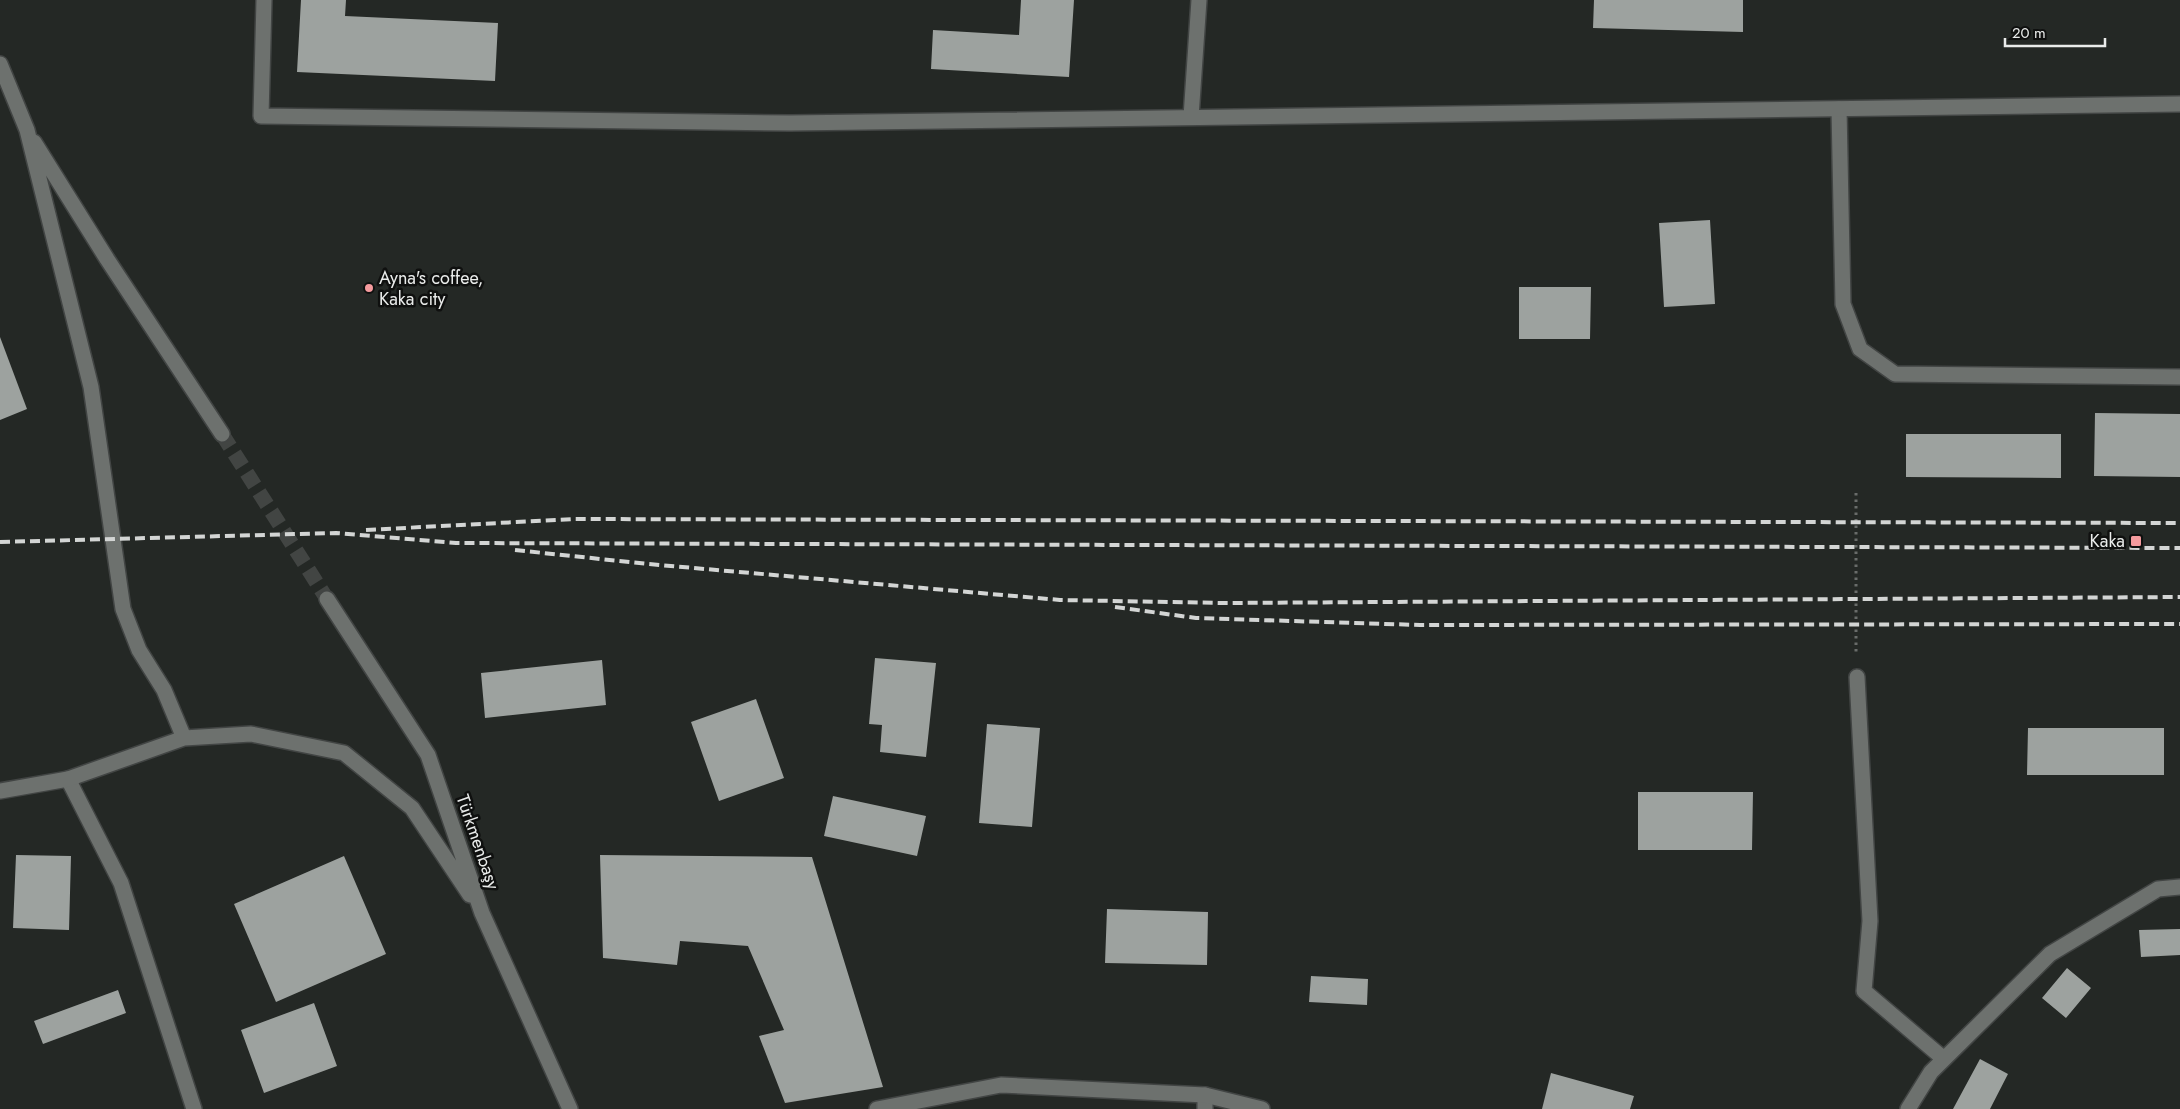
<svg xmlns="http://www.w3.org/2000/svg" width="2180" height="1109" font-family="Jost,sans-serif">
	<rect width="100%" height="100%" fill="#242825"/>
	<path fill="#9da29f" d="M 301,0 L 346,0 L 345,16 L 498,23 L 495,81 L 297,72 Z
		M 1021,0 L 1074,0 L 1069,77 L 931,69 L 933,30 L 1019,35 Z
		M 1594,0 L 1743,0 L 1743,32 L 1593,28 Z
		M 1710,220 L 1715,304 L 1664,307 L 1659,223 Z
		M 1519,287 L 1591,287 L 1590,339 L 1519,339 Z
		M 0,337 L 27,409 L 0,420 Z
		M 2095,413 L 2180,414 L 2180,477 L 2094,476 Z
		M 1906,434 L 2061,434 L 2061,478 L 1906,477 Z
		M 875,658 L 936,663 L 926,757 L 880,752 L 882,725 L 869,724 Z
		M 602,660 L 606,705 L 485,718 L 481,673 Z
		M 756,699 L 784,778 L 719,801 L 691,722 Z
		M 987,724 L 1040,728 L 1032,827 L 979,823 Z
		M 2028,728 L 2164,728 L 2164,775 L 2027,775 Z
		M 1638,792 L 1753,792 L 1752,850 L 1638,850 Z
		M 833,796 L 926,816 L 917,856 L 824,836 Z
		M 16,855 L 71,856 L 69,930 L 13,928 Z
		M 600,855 L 812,857 L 883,1087 L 785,1103 L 759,1036 L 784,1030 L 748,946 L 680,941 L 677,965 L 603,958 Z
		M 344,856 L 386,954 L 276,1002 L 234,904 Z
		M 1107,909 L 1208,912 L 1207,965 L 1105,963 Z
		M 2180,929 L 2180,955 L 2141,957 L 2139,930 Z
		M 2067,968 L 2091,988 L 2066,1018 L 2042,998 Z
		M 1311,976 L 1368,979 L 1367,1005 L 1309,1002 Z
		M 118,990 L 126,1013 L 43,1044 L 34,1021 Z
		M 314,1003 L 337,1066 L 264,1093 L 241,1030 Z
		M 1980,1059 L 2008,1074 L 1990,1109 L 1953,1109 Z
		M 1551,1073 L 1634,1096 L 1630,1109 L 1542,1109 Z"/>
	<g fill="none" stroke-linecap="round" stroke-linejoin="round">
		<path stroke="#424543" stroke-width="15" stroke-dasharray="15 8" stroke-linecap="butt" d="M 222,434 L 327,599"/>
		<defs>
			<path id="lane" d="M 1839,109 L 1843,304 L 1860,349 L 1895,374 L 2180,377"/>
			<path id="street" d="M 264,0 L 261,116 L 790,123 L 2180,104
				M 1191,117 L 1199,0
				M 1857,677 L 1870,921 L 1864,991 L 1944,1059
				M 68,779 L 121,883 L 194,1109
				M 1205,1095 L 1205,1109
				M 1908,1109 L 1931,1072 L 2050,954 L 2158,889 L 2180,887"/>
			<path id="secondary" d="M 0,64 L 27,130 L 91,387 L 123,609 L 139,650 L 164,690 L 184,738
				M 34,142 L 107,259 L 222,434
				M 327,599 L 428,755 L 482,913 L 570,1109
				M 0,791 L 68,779 L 184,738 L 251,734 L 344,753 L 412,808 L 470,895
				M 877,1109 L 1001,1085 L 1205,1095 L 1262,1109"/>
		</defs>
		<use href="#lane" stroke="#424544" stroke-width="18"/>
		<use href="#street" stroke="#424544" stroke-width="18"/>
		<use href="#secondary" stroke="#424544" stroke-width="18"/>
		<path stroke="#696c6a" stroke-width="3" stroke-dasharray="2.5 4" stroke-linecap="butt" d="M 1856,493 L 1856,654"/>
		<use href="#lane" stroke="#6d716e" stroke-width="15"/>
		<use href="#street" stroke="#6d716e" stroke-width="15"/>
		<use href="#secondary" stroke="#6d716e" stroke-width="15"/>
		<path stroke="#d3d5d4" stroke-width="4" stroke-dasharray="10 5" stroke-linecap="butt" d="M 366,530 L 574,519 L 2180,523
			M 0,542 L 336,533 L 456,543 L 2180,548
			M 515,550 L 648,564 L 1060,600 L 1224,603 L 2180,597
			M 1115,607 L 1196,618 L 1420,625 L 2180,624"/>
	</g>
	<g fill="#f59b9e" stroke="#0f100f" stroke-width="2">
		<circle cx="369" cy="288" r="5"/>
		<rect x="2130" y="535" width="12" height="12" rx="2.5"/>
	</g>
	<g text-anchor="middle" stroke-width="5" stroke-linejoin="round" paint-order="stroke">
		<g font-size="18" fill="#eaeceb" stroke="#0f100f" text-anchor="start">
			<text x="379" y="284">Ayna's coffee,<tspan x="379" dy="21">Kaka city</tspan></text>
			<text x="2125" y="547" text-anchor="end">Kaka</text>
		</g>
		<g font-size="18" fill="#eaeceb" stroke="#0f100f">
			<text transform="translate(478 842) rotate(71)" y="6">Türkmenbaşy</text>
		</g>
	</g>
	<path d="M2005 38v8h100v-8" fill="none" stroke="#eaeceb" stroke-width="2.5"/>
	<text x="2012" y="38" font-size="15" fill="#eaeceb" stroke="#0f100f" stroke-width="4" paint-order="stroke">20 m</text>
</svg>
